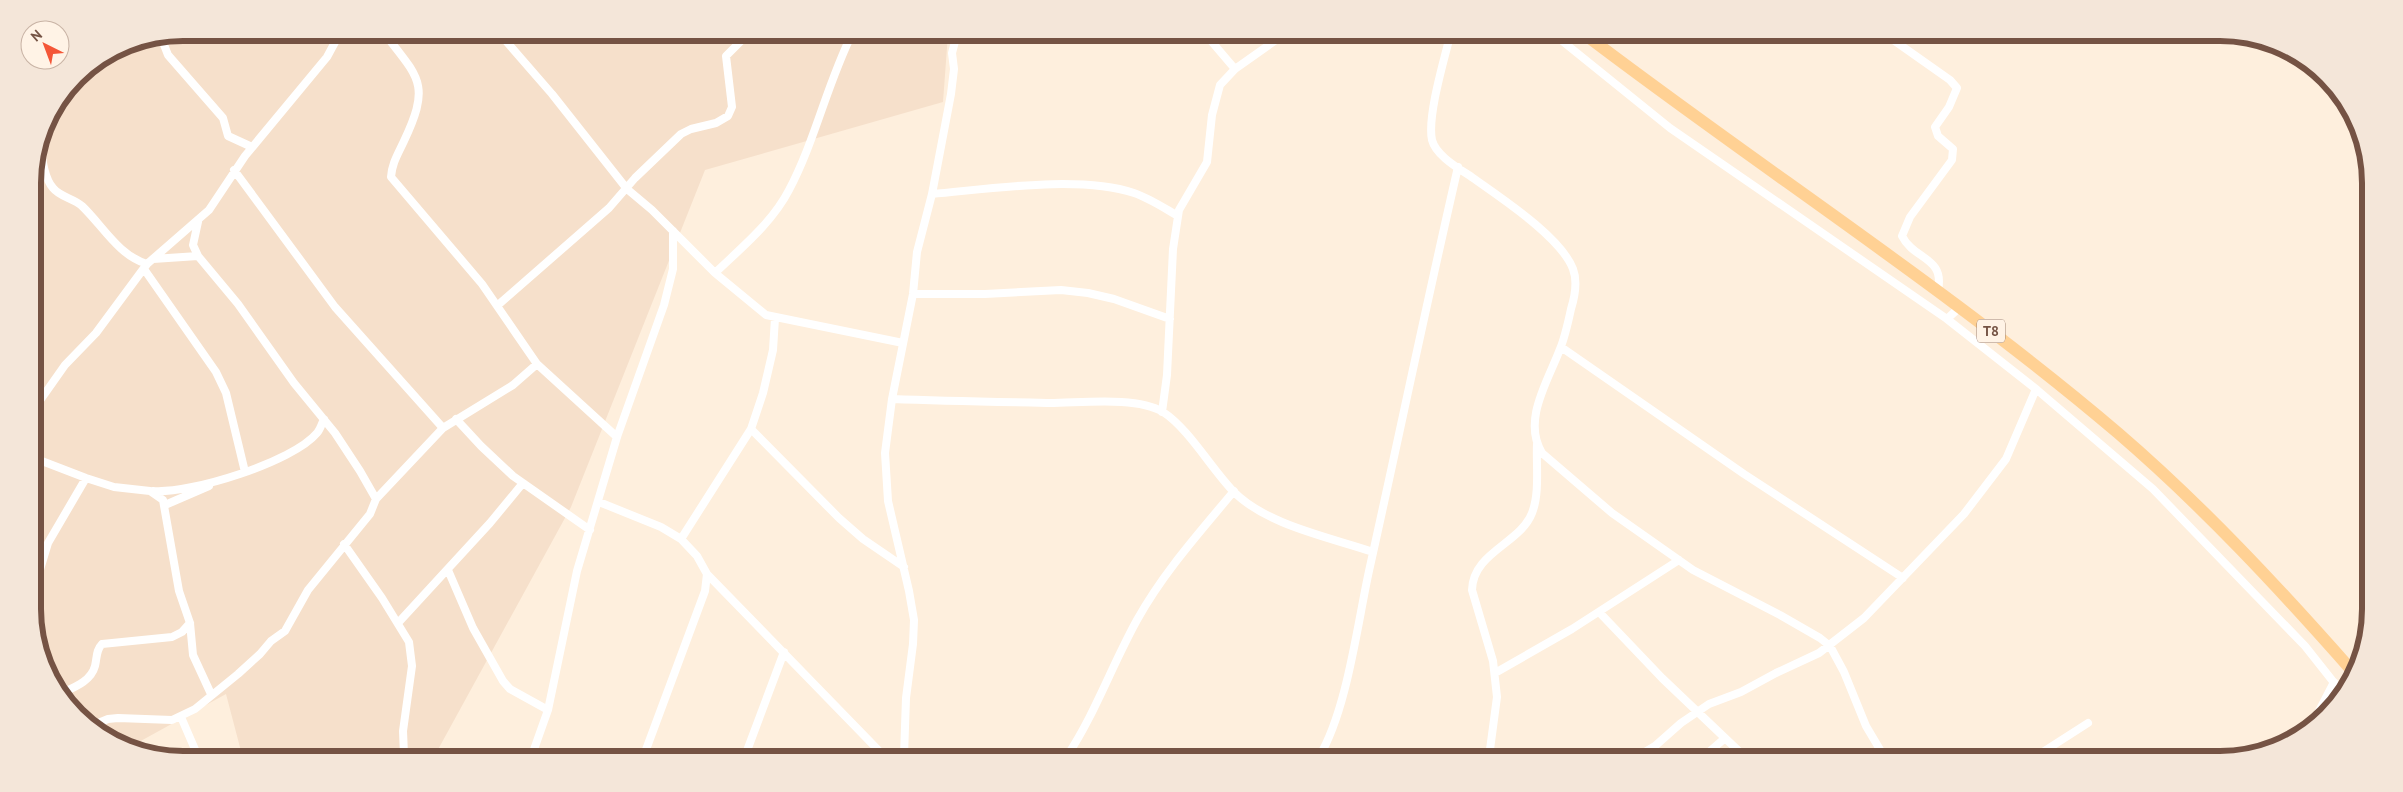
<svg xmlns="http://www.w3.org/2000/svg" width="2403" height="792" font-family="'PT Sans',sans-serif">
	<rect width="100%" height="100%" fill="#feefdd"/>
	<path fill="#f6e0cb" d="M 183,33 L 948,34 L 943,102 L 705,170 L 571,507 L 435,755 L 242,755 L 226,694 L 128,748 L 108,739 L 70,708 L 35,638 L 33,174 L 44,125 L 77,76 L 126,44 Z"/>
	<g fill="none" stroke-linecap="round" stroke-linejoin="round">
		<path stroke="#fff" stroke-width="8" d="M 384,33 C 419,78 431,84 404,141 C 398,154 392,163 391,177 L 482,284 L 537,364 L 617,437
			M 499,33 L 552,94 L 627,189 L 652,210 L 715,273 L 766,315 L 903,343
			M 1206,35 L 1235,69
			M 1450,36 C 1444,60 1427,117 1432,140 C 1436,156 1460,169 1473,178 C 1501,198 1561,237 1573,269 C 1578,282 1575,296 1571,309 C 1568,323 1565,337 1560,349 C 1548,381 1522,420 1542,453 L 1612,513 L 1693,570 L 1780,615 L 1820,638 L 1830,646 L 1844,672 L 1866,726 L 1885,758
			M 1556,36 L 1670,128 L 1931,308 L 1947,319 L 1960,307
			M 161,37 L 168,55 L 223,118 L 228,136 L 252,147
			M 1889,37 L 1950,80 L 1957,88 L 1949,107 L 1935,127 L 1938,136 L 1953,149 L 1952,160 L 1910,217 L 1902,236 C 1914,260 1945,257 1938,290
			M 40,144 C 42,157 44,178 53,188 C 60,197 73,198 82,206 C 103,226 118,255 147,264
			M 234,170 L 335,307 L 443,428
			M 932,194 C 990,189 1079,175 1134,193 C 1149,198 1164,208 1178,216
			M 153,259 L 198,256
			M 144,269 L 216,372 L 226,393 L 245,472
			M 715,273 C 741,248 772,223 789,190 C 815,141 827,84 852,34
			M 913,294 L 985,294 L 1061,290 L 1088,293 L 1114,299 L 1170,319
			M 498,305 L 609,208 L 635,178 L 681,134 L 691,129 L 716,123 L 728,116 L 732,107 L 726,56 L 748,34
			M 1947,319 L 2036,389 L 2153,489 L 2305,646 L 2343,694
			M 1561,347 L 1744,474 L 1903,578
			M 892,399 C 945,401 998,402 1050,403 C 1081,403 1136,396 1163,412 C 1188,428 1211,468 1233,491 C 1266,525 1329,537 1373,552
			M 34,409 L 65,365 L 96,333 L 147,264 L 209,210 L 245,156 L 327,57 L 340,33
			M 1162,412 L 1167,375 L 1173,249 L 1179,210 L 1207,162 L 1212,115 L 1220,85 L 1235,69 L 1283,35
			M 456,419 L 481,446 L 513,476 L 590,530
			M 751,429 L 839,518 L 863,539 L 904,567
			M 34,458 L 86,478 L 114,487 L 150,491 L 163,500 L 179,591 L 190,623 L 193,655 L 211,694
			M 153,491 C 190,494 293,462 317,433 C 320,430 322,423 324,419
			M 376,499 L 443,428 L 513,385 L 537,364
			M 599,502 L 661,527 L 681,539 L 697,556 L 707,574 L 705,591 L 644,755
			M 165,505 L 209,486
			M 681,539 L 751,429 L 763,393 L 773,350 L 775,318
			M 344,544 L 382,598 L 409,642 L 412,666 L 403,731 L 404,755
			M 448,570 L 473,628 L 503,681 L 510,689 L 548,710
			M 707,574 L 884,756
			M 35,586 L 48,543 L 86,478
			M 1599,612 L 1662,678 L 1746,758
			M 398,623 L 490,523 L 523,483
			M 1495,673 L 1572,629 L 1679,560
			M 62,693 C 75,687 91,681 95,666 C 97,658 96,650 102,644 L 172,637 L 182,632 L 190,623
			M 181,717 L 197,754
			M 91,726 L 108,719 L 118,718 L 172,720 L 195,709 L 238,674 L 260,654 L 271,641 L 285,631 L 308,590 L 370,514 L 376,499 L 360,471 L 335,433 L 294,383 L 238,304 L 198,256 L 193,245 L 198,222
			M 2309,730 L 2334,682
			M 532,755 L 548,710 L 577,571 L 617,437 L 664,305 L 673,269 L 673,231
			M 745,756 L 784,652
			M 904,756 L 906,698 L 913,644 L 914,620 L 909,591 L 888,501 L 885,453 L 892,399 L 913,294 L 917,252 L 932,194 L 951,94 L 954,69 L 952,53 L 957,34
			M 1067,756 C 1095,714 1112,665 1137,620 C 1163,573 1199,533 1234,491
			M 1319,757 C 1347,710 1357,626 1369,571 C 1399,436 1427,301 1458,167
			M 1489,757 L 1497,697 L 1493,661 L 1472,590 C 1473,552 1520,544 1532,513 C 1540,493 1536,465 1537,444
			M 1635,758 L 1655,746 L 1681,723 L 1709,704 L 1741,692 L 1776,673 L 1819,653 L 1864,618 L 1964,514 L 2006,459 L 2036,389
			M 1702,758 L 1724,739
			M 2032,759 L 2088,723"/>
		<path stroke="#ffd194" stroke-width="12" d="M 1587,36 C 1763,170 1950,290 2118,433 C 2203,506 2280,589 2354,673"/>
	</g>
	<g text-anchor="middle" stroke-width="4" stroke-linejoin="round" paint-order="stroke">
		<rect fill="#fff3e6" stroke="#9e8375" stroke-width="1" x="1977" y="319.5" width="28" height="23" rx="4"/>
		<g font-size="14" font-weight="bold" fill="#755344">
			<text x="1991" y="336">T8</text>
		</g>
	</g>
	<path d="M0 0H2403V792H0ZM183 41H2220A142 142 0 0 1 2362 183V609A142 142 0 0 1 2220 751H183A142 142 0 0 1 41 609V183A142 142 0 0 1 183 41Z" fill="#f4e6d9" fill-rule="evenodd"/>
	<path fill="none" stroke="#755344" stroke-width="6" d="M183 41H2220A142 142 0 0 1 2362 183V609A142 142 0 0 1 2220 751H183A142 142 0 0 1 41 609V183A142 142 0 0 1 183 41Z"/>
	<g transform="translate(45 45) rotate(318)"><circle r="24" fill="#fff3e6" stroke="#c8b3a5"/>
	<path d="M0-4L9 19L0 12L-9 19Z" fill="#f45637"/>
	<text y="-8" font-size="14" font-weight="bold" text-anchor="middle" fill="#755344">N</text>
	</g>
</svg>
